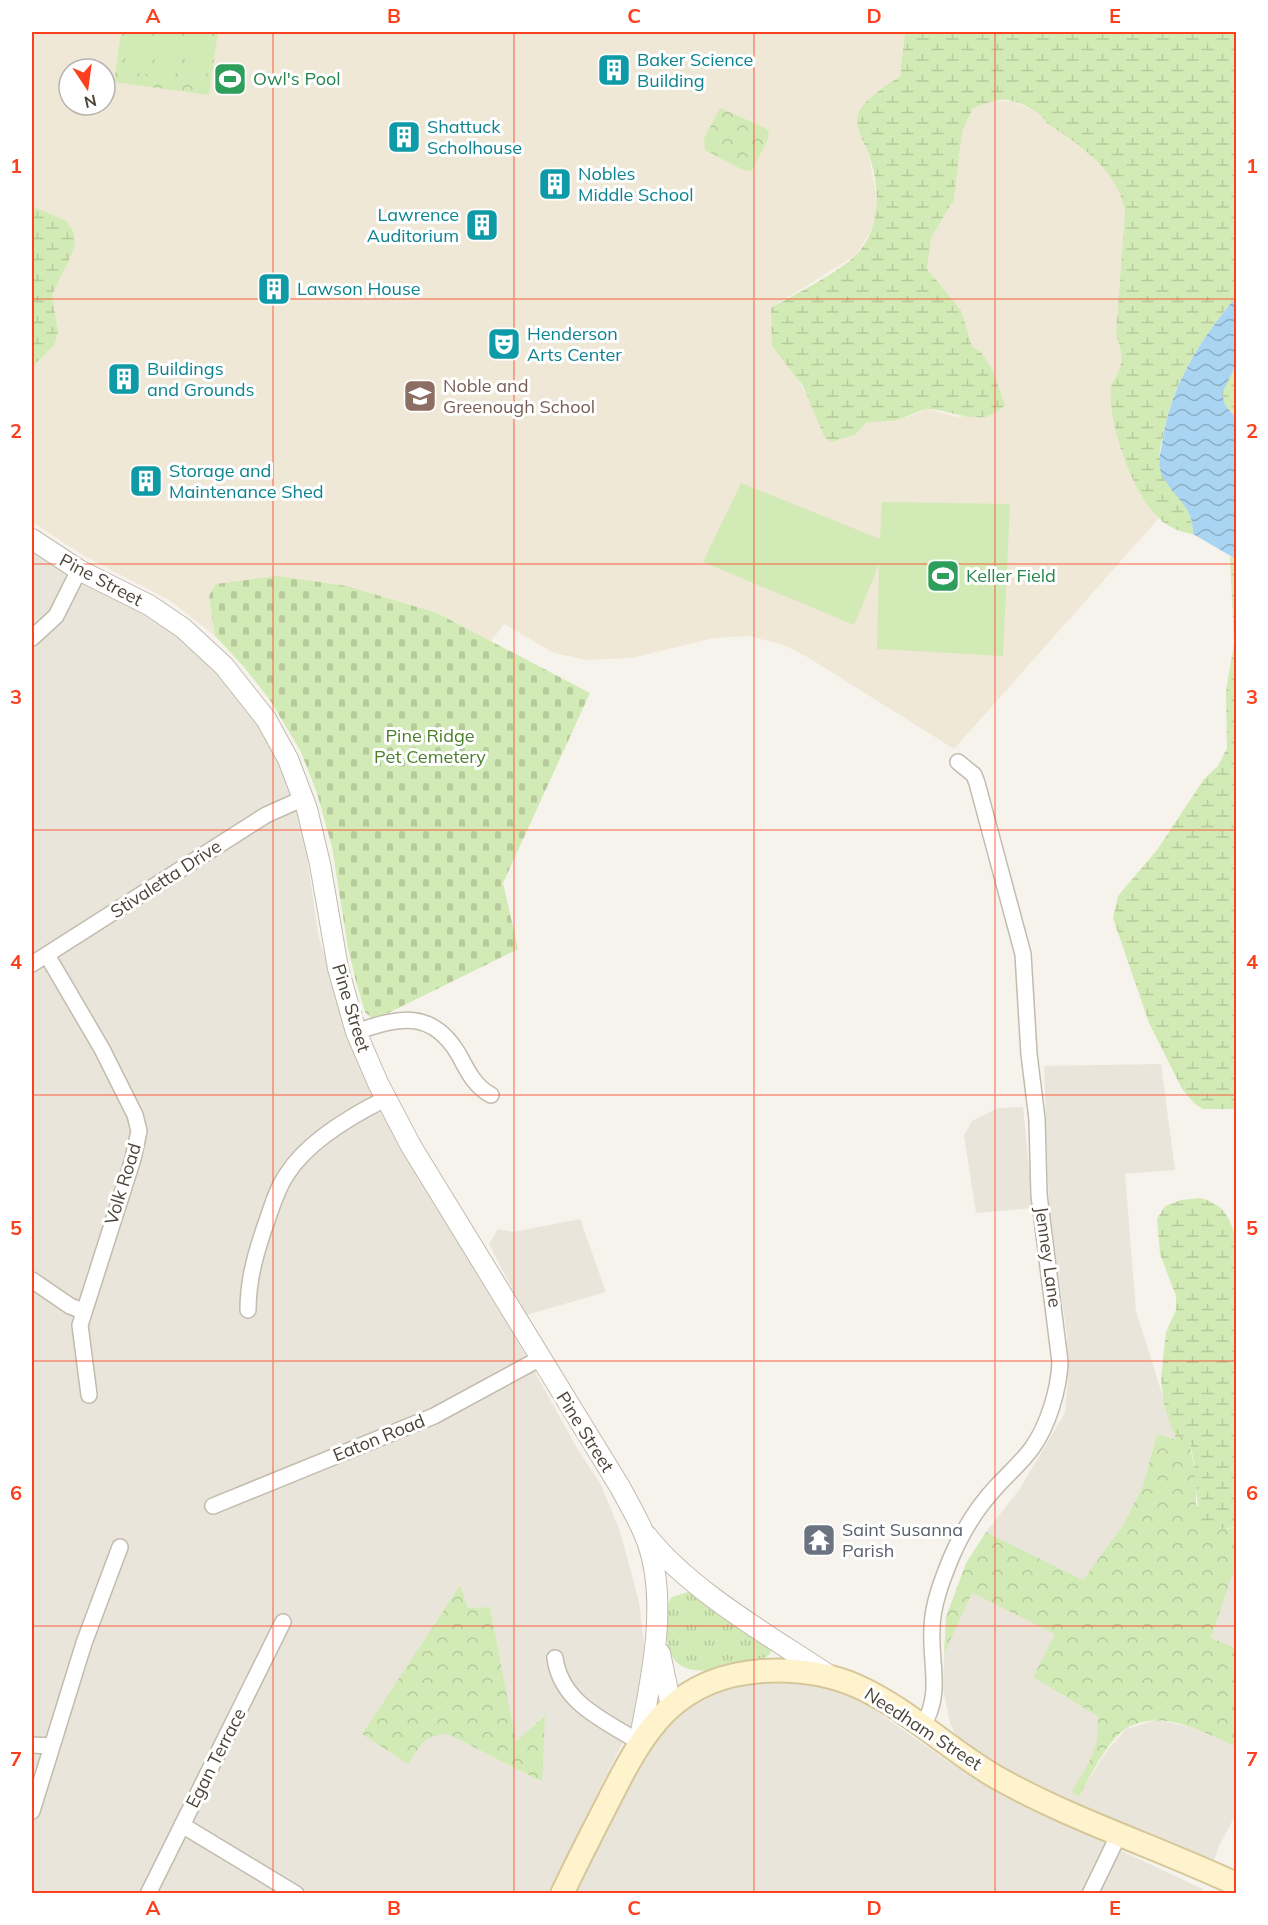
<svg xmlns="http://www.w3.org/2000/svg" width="1268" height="1925" font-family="Mulish,sans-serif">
	<defs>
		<pattern id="grass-tufts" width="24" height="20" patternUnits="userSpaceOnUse" patternTransform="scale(1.5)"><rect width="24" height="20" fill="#d2eab5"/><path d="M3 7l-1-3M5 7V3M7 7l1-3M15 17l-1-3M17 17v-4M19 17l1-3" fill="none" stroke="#b6ca9c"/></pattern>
		<pattern id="forest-crowns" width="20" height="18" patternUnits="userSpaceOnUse" patternTransform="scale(1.5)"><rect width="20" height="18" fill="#d2eab5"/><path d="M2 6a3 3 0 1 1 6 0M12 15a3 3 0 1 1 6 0" fill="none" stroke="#b6ca9c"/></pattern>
		<pattern id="wetland-marsh" width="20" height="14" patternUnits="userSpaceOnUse" patternTransform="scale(1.5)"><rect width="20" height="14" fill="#d2eab5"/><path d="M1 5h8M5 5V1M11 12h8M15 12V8" fill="none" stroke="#b6ca9c"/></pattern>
		<pattern id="cemetery-stones" width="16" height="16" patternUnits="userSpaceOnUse" patternTransform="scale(1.5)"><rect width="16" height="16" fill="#d2eab5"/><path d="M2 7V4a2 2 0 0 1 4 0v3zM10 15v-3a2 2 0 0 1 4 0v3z" fill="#b6ca9c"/></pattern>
		<pattern id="water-waves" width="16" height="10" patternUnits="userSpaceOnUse" patternTransform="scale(1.5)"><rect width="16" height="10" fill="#a9d4f2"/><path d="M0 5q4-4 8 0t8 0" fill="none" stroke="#8caec5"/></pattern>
	</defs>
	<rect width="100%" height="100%" fill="#f6f3ec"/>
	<path fill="#eae5da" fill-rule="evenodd" d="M 32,552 L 166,622 L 226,677 L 264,731 L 302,821 L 318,934 L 347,1033 L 577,1448 L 600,1483 L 620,1531 L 639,1602 L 644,1644 L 642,1679 L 633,1720 L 623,1742 L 548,1893 L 32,1893 ZM 459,1586 L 468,1608 L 490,1607 L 516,1743 L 544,1715 L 541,1782 L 448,1734 L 433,1734 L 425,1739 L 362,1734 Z
		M 1161,1064 L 1175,1170 L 1125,1174 L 1136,1311 L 1177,1441 L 1157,1434 L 1143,1486 L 1123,1525 L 1083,1580 L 986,1532 L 1019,1490 L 1065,1413 L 1068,1379 L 1067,1335 L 1049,1209 L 1044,1066 Z
		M 1023,1107 L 1033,1208 L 976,1213 L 964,1136 L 972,1121 L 998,1108 Z
		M 580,1219 L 606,1292 L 526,1315 L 489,1244 L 498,1229 L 513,1232 Z
		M 1236,1563 L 1236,1648 L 1211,1638 Z
		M 972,1593 L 1055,1634 L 1033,1677 L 1097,1716 L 1099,1727 L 1098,1744 L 1073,1792 L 1079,1796 L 1105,1753 L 1126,1729 L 1156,1720 L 1197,1728 L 1236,1747 L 1236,1814 L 1219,1846 L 1214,1861 L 1073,1802 L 996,1764 L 957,1738 L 950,1723 L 943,1689 L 944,1654 Z
		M 749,1681 L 786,1681 L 821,1687 L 862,1701 L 947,1761 L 1000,1794 L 1203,1889 L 1198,1894 L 571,1894 L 644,1751 L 678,1713 L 708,1694 Z"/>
	<path fill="#efe8d6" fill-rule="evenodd" d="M 32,32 L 905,32 L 900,76 L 884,89 L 858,129 L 869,157 L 876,193 L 877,220 L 856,255 L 771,308 L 789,366 L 811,401 L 825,438 L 856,434 L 866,423 L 901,419 L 928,409 L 958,417 L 1005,405 L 992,369 L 981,352 L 972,346 L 961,310 L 927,269 L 927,255 L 931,238 L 954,199 L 962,132 L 973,108 L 993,101 L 1013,101 L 1041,114 L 1044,121 L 1067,135 L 1090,154 L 1111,176 L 1122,195 L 1125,211 L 1116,334 L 1122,353 L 1119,370 L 1111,385 L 1122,453 L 1144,499 L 1159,518 L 954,749 L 809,658 L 786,646 L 750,636 L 713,638 L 632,658 L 587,660 L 554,653 L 504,624 L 491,641 L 437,613 L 347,586 L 209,596 L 215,636 L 169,600 L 86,557 L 32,522 ZM 69,69 L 105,69 L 105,105 L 69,105 Z"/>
	<path fill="url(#grass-tufts)" d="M 689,1588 L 772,1649 L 769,1655 L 761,1660 C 726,1665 672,1690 667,1638 C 665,1624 664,1608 672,1597 L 688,1592 Z"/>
	<path fill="url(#forest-crowns)" d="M 121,32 L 218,32 L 209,95 L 114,82 Z
		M 720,108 L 765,128 L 769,132 L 768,139 L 752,170 L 745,171 L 705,150 L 704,139 Z
		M 1174,1432 L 1189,1440 L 1196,1477 L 1196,1506 L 1228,1529 L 1236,1527 L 1236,1564 L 1211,1638 L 1236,1648 L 1236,1747 C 1205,1732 1161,1708 1127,1728 C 1107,1740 1090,1777 1079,1797 L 1072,1792 C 1085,1768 1103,1745 1097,1716 L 1033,1677 L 1055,1634 L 972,1593 L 944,1654 L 946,1617 L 966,1563 L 986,1532 L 1083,1580 L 1123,1525 L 1143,1486 L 1157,1434 L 1176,1440 Z
		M 460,1585 L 468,1608 L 490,1607 L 516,1742 L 545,1715 L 542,1782 L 448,1734 C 423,1734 421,1746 408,1764 L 362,1734 Z"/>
	<path fill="url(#wetland-marsh)" d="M 905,32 L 1236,32 L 1236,297 C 1201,339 1172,383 1163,437 C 1161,444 1158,453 1161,460 C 1172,485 1193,507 1193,534 C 1181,532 1169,528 1160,519 C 1133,495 1107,423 1111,387 C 1112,381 1117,376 1119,370 C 1124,357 1120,346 1116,334 L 1125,211 C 1117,169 1081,146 1047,123 C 1043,120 1042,115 1038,113 C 1032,109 1020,102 1013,101 C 1000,97 985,104 973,108 L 962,132 L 954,199 L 931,238 L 927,269 L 961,310 L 972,346 L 981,352 L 992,369 L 1005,405 C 981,429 956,411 930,409 C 921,409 911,415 903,418 C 893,422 877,421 866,423 L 856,434 L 832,442 L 825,438 L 803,386 L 772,346 L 771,308 C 792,296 841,271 856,255 C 882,228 880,188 869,155 C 865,143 855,130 858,116 C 862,99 887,86 900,76 Z
		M 32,206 L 66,221 L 74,233 L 75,247 L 52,295 L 58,332 L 54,345 L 34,365 L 32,392 Z
		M 1236,365 L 1236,418 L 1225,405 L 1221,393 Z
		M 1230,557 L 1236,558 L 1236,1109 L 1203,1109 L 1194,1103 L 1182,1089 L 1149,1023 L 1113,918 L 1118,896 L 1157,850 L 1204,779 L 1218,766 L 1227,748 L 1226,691 L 1234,643 Z
		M 1200,1198 C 1225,1205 1229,1216 1236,1239 L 1236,1527 L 1211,1530 L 1202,1527 C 1194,1499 1198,1469 1189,1440 L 1173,1432 L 1164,1404 L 1161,1380 L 1166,1332 L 1176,1310 L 1176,1296 L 1160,1254 L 1157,1219 L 1165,1206 L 1181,1200 Z"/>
	<path fill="url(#cemetery-stones)" d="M 277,576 L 347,586 L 437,613 L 590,693 L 503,883 L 518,949 L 374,1020 L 365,1012 L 356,981 L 348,948 L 332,847 L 317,793 L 301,752 L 270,700 L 244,667 L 215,636 L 209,596 L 216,584 Z"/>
	<path fill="#d2eab5" d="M 129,32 L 152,32 L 147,74 L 124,72 Z
		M 158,32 L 181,32 L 175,78 L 153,75 Z
		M 189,32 L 211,32 L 205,81 L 182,79 Z
		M 741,483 L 880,539 L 882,502 L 1010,504 L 1003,656 L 877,649 L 879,564 L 854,625 L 703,562 Z"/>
	<path fill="url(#water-waves)" d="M 225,63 L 239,66 L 235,95 L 221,92 Z
		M 1236,297 L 1236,365 L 1222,393 L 1225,405 L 1236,418 L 1236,559 L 1193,534 C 1193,505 1174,498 1162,475 C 1157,464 1161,450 1163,438 C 1172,383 1201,339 1236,297 Z"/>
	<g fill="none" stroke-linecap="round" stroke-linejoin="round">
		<defs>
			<path id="minor" d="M 32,638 L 56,616 L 79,570
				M 47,955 L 102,1049 L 135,1115 L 139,1131 L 133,1159 L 80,1325 L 89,1395
				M 32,964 L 266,815 L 304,798
				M 356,1032 C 399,1017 432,1009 459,1055 C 467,1070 475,1087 491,1095
				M 32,1280 L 70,1306 L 83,1311
				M 248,1310 C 248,1281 255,1256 264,1229 C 271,1210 276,1190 287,1174 C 308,1141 351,1116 385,1099
				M 213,1506 L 434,1416 L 539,1359
				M 555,1658 C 561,1703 604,1720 639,1742
				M 922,1727 C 943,1694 930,1665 932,1629 C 932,1606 942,1580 951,1558 C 962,1532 978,1506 998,1485 C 1009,1473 1022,1462 1032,1448 C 1048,1426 1059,1389 1060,1362 L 1039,1195 L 1037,1119 L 1029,1054 L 1023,954 L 977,783 L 974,775 L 958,762
				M 32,1745 L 51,1746
				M 32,1811 L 84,1643 L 120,1547
				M 182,1825 L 296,1894
				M 148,1894 L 283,1622
				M 1090,1894 L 1119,1834"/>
			<path id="tertiary" d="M 32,539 L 79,570 L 149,605 L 183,628 L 224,666 L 266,719 L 288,759 L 307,809 L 320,864 L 338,968 L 356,1032 L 378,1083 L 411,1146 L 620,1487 C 629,1504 640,1522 647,1541 C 669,1601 651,1681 639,1742
				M 647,1536 C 690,1591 772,1637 830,1676
				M 660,1653 L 671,1706"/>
			<path id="secondary" d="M 562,1894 C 577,1862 593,1831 609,1800 C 644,1730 675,1677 762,1671 C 796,1669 828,1673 859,1687 C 909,1710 949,1750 996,1777 C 1072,1820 1157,1847 1236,1884"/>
		</defs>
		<use href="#minor" stroke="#c2bbae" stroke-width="18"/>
		<use href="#tertiary" stroke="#c2bbae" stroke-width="22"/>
		<use href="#secondary" stroke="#d6c79b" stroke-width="26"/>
		<use href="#minor" stroke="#fff" stroke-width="15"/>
		<use href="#tertiary" stroke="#fff" stroke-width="20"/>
		<use href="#secondary" stroke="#fff3cd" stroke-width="22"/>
	</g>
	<path fill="none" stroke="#fc3f1d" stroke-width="1.5" stroke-opacity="0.55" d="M 273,32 L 273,1894M 514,32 L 514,1894M 754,32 L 754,1894M 995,32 L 995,1894M 32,299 L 1236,299M 32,564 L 1236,564M 32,830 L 1236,830M 32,1095 L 1236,1095M 32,1361 L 1236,1361M 32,1626 L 1236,1626"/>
	<defs>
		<symbol id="building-square" viewBox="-11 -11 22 22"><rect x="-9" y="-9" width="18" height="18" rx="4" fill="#0f9aa8" stroke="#fff"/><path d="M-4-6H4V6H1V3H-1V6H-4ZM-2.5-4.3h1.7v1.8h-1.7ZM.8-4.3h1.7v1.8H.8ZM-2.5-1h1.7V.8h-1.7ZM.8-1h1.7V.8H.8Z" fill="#fff"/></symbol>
		<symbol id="stadium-square" viewBox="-11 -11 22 22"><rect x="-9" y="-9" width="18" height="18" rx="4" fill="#2e9e5b" stroke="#fff"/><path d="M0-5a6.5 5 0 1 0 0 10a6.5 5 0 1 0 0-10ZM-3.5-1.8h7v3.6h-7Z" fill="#fff"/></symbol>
		<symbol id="theatre-square" viewBox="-11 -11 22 22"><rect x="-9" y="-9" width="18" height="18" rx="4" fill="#0f9aa8" stroke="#fff"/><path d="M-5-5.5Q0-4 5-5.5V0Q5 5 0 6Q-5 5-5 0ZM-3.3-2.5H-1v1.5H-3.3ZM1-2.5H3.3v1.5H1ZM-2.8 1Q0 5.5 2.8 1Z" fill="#fff"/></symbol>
		<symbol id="school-square" viewBox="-11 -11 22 22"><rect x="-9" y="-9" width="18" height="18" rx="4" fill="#8d6e63" stroke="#fff"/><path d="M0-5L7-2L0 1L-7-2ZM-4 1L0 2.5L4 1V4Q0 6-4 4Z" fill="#fff"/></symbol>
		<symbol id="temple-square" viewBox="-11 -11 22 22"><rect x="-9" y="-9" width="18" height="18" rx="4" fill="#6b7280" stroke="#fff"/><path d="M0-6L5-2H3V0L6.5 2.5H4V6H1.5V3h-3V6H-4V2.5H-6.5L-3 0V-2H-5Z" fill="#fff"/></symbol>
	</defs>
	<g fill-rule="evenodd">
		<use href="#building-square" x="595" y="51" width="38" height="38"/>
		<use href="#stadium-square" x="211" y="60" width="38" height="38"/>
		<use href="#building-square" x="385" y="118" width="38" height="38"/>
		<use href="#building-square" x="536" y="165" width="38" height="38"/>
		<use href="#building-square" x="463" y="206" width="38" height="38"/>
		<use href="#building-square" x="255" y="270" width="38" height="38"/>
		<use href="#theatre-square" x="485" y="325" width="38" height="38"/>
		<use href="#building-square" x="105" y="360" width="38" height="38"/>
		<use href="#school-square" x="401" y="377" width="38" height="38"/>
		<use href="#building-square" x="127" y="462" width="38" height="38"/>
		<use href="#stadium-square" x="924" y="557" width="38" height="38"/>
		<use href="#temple-square" x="800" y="1521" width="38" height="38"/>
	</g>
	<g text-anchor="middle" stroke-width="6" stroke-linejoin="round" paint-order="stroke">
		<g font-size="18" fill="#0d838f" stroke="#fff" text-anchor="start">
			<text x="637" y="66">Baker Science<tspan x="637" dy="21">Building</tspan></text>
			<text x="427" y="133">Shattuck<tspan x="427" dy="21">Scholhouse</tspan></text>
			<text x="578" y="180">Nobles<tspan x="578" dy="21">Middle School</tspan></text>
			<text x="459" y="221" text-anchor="end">Lawrence<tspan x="459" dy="21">Auditorium</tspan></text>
			<text x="297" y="295">Lawson House</text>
			<text x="527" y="340">Henderson<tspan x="527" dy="21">Arts Center</tspan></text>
			<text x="147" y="375">Buildings<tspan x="147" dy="21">and Grounds</tspan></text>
			<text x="169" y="477">Storage and<tspan x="169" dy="21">Maintenance Shed</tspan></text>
		</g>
		<g font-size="18" fill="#27864d" stroke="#fff" text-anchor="start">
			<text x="253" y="85">Owl's Pool</text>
			<text x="966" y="582">Keller Field</text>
		</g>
		<g font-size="18" fill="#785e54" stroke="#fff" text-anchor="start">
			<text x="443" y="392">Noble and<tspan x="443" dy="21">Greenough School</tspan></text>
		</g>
		<g font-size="18" fill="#4b4439" stroke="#fff">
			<text transform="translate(101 580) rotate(28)" y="6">Pine Street</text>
			<text transform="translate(166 879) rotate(-33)" y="6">Stivaletta Drive</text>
			<text transform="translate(351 1008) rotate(73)" y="6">Pine Street</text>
			<text transform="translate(123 1184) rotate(-73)" y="6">Volk Road</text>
			<text transform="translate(1048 1257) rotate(82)" y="6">Jenney Lane</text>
			<text transform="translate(585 1432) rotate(58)" y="6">Pine Street</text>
			<text transform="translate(379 1438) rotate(-22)" y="6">Eaton Road</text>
			<text transform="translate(923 1729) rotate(33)" y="6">Needham Street</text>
			<text transform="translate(216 1758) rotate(-63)" y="6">Egan Terrace</text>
		</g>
		<g font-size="18" fill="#4a7f2a" stroke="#fff">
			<text x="430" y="742">Pine Ridge<tspan x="430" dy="21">Pet Cemetery</tspan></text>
		</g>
		<g font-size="18" fill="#5b616d" stroke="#fff" text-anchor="start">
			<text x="842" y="1536">Saint Susanna<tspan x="842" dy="21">Parish</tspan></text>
		</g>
	</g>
	<rect width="1268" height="1925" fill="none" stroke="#ffffff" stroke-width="66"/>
	<g transform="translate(87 87) rotate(167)"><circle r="28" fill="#ffffff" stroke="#b7b4b0" stroke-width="1.5"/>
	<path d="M0-4.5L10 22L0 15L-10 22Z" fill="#fc3f1d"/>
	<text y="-9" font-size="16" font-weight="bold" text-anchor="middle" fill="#4b4439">N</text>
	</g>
	<rect x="33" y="33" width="1202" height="1859" fill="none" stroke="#fc3f1d" stroke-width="2"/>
	<g font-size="20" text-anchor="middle" font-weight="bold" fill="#fc3f1d">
		<text x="153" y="23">A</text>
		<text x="394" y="23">B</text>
		<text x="634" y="23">C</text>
		<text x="874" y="23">D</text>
		<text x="1115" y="23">E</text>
		<text x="16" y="173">1</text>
		<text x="1252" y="173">1</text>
		<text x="16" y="438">2</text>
		<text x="1252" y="438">2</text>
		<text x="16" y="704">3</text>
		<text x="1252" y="704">3</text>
		<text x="16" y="969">4</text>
		<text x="1252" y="969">4</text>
		<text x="16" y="1235">5</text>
		<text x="1252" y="1235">5</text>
		<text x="16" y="1500">6</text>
		<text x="1252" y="1500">6</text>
		<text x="16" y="1766">7</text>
		<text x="1252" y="1766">7</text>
		<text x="153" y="1915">A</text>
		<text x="394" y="1915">B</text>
		<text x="634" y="1915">C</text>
		<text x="874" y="1915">D</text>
		<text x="1115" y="1915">E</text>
	</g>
</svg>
